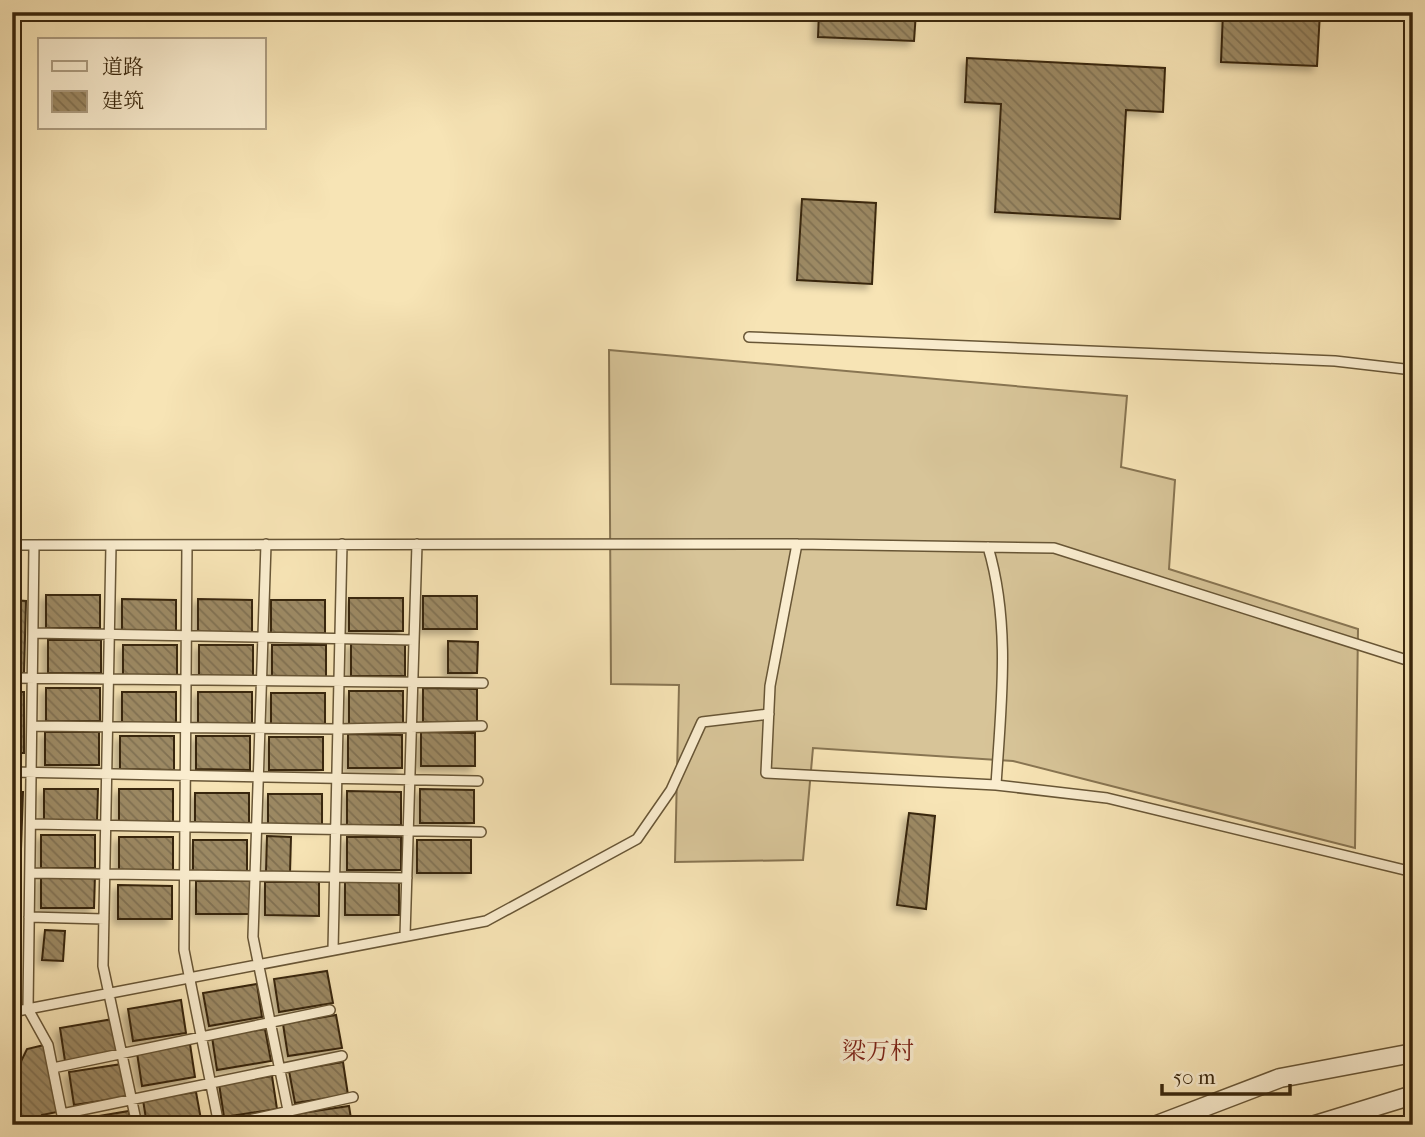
<svg xmlns="http://www.w3.org/2000/svg" width="1425" height="1137" font-family="'IM FELL French Canon','Noto Serif SC',serif">
	<defs>
		<pattern id="building-back-hatch" width="6" height="6" patternUnits="userSpaceOnUse" patternTransform="scale(1.75)"><rect width="6" height="6" fill="#9c8964"/><path d="M-1 5l2 2M0 0l6 6M5-1l2 2" fill="none" stroke="#807051"/></pattern>
		<filter id="shadow"><feDropShadow dx="-4.5" dy="4.5" stdDeviation="3.5" flood-color="#0004"/></filter>
	</defs>
	<rect width="100%" height="100%" fill="#f7e4b5"/>
	<filter id="stains"><feTurbulence type="fractalNoise" baseFrequency=".00286" numOctaves="4"/><feColorMatrix values="0 0 0 0 .2 0 0 0 0 .09 0 0 0 0 .02 0 0 0 .5 -.17"/></filter>
	<radialGradient id="worn" r=".72"><stop offset=".6" stop-color="#630" stop-opacity="0"/><stop offset="1" stop-color="#630" stop-opacity=".3"/></radialGradient>
	<path fill="#d7c498" stroke="#887552" stroke-width="2" d="M 609,350 L 1127,396 L 1121,467 L 1175,480 L 1169,569 L 1358,629 L 1355,848 L 1013,761 L 813,748 L 803,860 L 675,862 L 679,685 L 611,684 Z"/>
	<path fill="url(#building-back-hatch)" stroke="#39260c" stroke-width="2" filter="url(#shadow)" d="M 819,12 L 916,12 L 914,41 L 818,37 Z
		M 1223,12 L 1320,12 L 1317,66 L 1221,62 Z
		M 967,58 L 1165,68 L 1163,112 L 1126,110 L 1120,219 L 995,212 L 1001,104 L 965,102 Z
		M 802,199 L 876,203 L 872,284 L 797,280 Z
		M 46,595 L 100,595 L 100,628 L 46,628 Z
		M 423,596 L 477,596 L 477,629 L 423,629 Z
		M 349,598 L 403,598 L 403,631 L 349,631 Z
		M 122,599 L 176,600 L 176,633 L 122,633 Z
		M 198,599 L 252,600 L 252,633 L 198,633 Z
		M 12,600 L 26,601 L 24,673 L 12,673 Z
		M 271,600 L 325,600 L 325,633 L 271,633 Z
		M 48,640 L 101,640 L 101,673 L 48,673 Z
		M 448,641 L 478,642 L 477,673 L 448,673 Z
		M 351,643 L 405,643 L 405,676 L 351,676 Z
		M 123,645 L 177,645 L 177,678 L 123,678 Z
		M 199,645 L 253,645 L 253,678 L 199,678 Z
		M 272,645 L 326,645 L 326,679 L 272,679 Z
		M 46,688 L 100,688 L 100,721 L 46,721 Z
		M 423,688 L 477,689 L 477,722 L 423,722 Z
		M 349,691 L 403,691 L 403,724 L 349,724 Z
		M 12,692 L 24,692 L 24,753 L 12,753 Z
		M 122,692 L 176,692 L 176,726 L 122,725 Z
		M 198,692 L 252,692 L 252,726 L 198,725 Z
		M 271,693 L 325,693 L 325,726 L 271,726 Z
		M 45,732 L 99,732 L 99,765 L 45,765 Z
		M 421,732 L 475,733 L 475,766 L 421,766 Z
		M 348,734 L 402,735 L 402,768 L 348,768 Z
		M 120,736 L 174,736 L 174,770 L 120,769 Z
		M 196,736 L 250,736 L 250,770 L 196,769 Z
		M 269,737 L 323,737 L 323,770 L 269,770 Z
		M 44,789 L 98,789 L 97,822 L 44,822 Z
		M 119,789 L 173,789 L 173,822 L 119,822 Z
		M 420,789 L 474,790 L 474,823 L 420,823 Z
		M 347,791 L 401,792 L 401,825 L 347,825 Z
		M 12,792 L 23,792 L 21,849 L 12,849 Z
		M 195,793 L 249,793 L 249,827 L 195,826 Z
		M 268,794 L 322,794 L 322,827 L 268,827 Z
		M 909,813 L 935,816 L 926,909 L 897,905 Z
		M 41,835 L 95,835 L 95,868 L 41,868 Z
		M 267,836 L 291,837 L 290,873 L 266,872 Z
		M 119,837 L 173,837 L 173,870 L 119,870 Z
		M 347,837 L 401,837 L 401,870 L 347,870 Z
		M 193,840 L 247,840 L 247,873 L 193,873 Z
		M 417,840 L 471,840 L 471,873 L 417,873 Z
		M 12,874 L 17,998 L 12,999 Z
		M 41,875 L 95,875 L 94,908 L 41,908 Z
		M 196,881 L 250,881 L 250,914 L 196,914 Z
		M 345,881 L 399,882 L 399,915 L 345,915 Z
		M 265,882 L 319,882 L 319,916 L 265,915 Z
		M 118,885 L 172,886 L 172,919 L 118,919 Z
		M 45,930 L 65,931 L 63,961 L 42,960 Z
		M 327,971 L 333,1003 L 279,1012 L 274,979 Z
		M 257,984 L 262,1017 L 209,1026 L 203,993 Z
		M 181,1000 L 186,1033 L 133,1041 L 128,1009 Z
		M 336,1015 L 342,1048 L 288,1056 L 283,1024 Z
		M 113,1019 L 119,1052 L 65,1061 L 60,1028 Z
		M 265,1029 L 271,1061 L 217,1070 L 212,1037 Z
		M 190,1044 L 195,1077 L 142,1086 L 137,1053 Z
		M 44,1045 L 57,1112 L 42,1115 L 44,1125 L 16,1125 L 12,1080 L 27,1049 Z
		M 343,1062 L 348,1095 L 295,1103 L 289,1071 Z
		M 122,1064 L 127,1097 L 74,1105 L 69,1072 Z
		M 272,1076 L 277,1109 L 224,1117 L 219,1084 Z
		M 196,1092 L 202,1125 L 147,1125 L 143,1100 Z
		M 349,1106 L 352,1125 L 297,1125 L 295,1114 Z
		M 129,1111 L 131,1125 L 76,1125 L 75,1120 Z
		M 278,1119 L 279,1125 L 245,1125 Z"/>
	<g fill="none" stroke-linecap="round" stroke-linejoin="round">
		<defs>
			<path id="lane" d="M 749,337 L 1335,361 L 1413,370
				M 266,544 L 253,937 L 291,1125
				M 797,544 L 770,686 L 766,773 L 996,785 L 1107,798 L 1413,872
				M 12,545 L 797,544 L 1054,548 L 1413,662
				M 34,545 L 28,1009 L 48,1045 L 64,1125
				M 111,545 L 103,966 L 137,1125
				M 187,545 L 184,950 L 219,1125
				M 988,547 C 1011,624 1001,706 996,785
				M 33,633 L 414,640
				M 12,678 L 483,683
				M 32,726 L 338,729 L 482,726
				M 12,772 L 478,781
				M 31,824 L 481,832
				M 30,873 L 407,878
				M 29,917 L 104,919
				M 405,936 L 417,544
				M 333,950 L 342,544
				M 12,1012 L 486,921 L 637,839 L 671,790 L 702,722 L 769,714
				M 53,1068 L 330,1010
				M 62,1114 L 342,1056
				M 226,1125 L 353,1097"/>
			<path id="street" d="M 1157,1125 L 1280,1078 L 1413,1053
				M 1315,1125 L 1413,1095"/>
		</defs>
		<use href="#lane" stroke="#685636" stroke-width="12"/>
		<use href="#street" stroke="#685636" stroke-width="21"/>
		<use href="#lane" stroke="#faedcf" stroke-width="9"/>
		<use href="#street" stroke="#faedcf" stroke-width="18"/>
	</g>
	<g text-anchor="middle" stroke-width="7" stroke-linejoin="round" paint-order="stroke">
		<g font-size="24" fill="#7a1f14" stroke="#faedcf">
			<text x="878" y="1059">梁万村</text>
		</g>
	</g>
	<rect width="1425" height="1137" fill="none" stroke="#f7e4b5" stroke-width="42"/>
	<rect x="14" y="14" width="1397" height="1109" fill="none" stroke="#39260c" stroke-width="3.5"/>
	<rect x="21" y="21" width="1383" height="1095" fill="none" stroke="#39260c" stroke-width="2"/>
	<rect x="38" y="38" width="228" height="91" fill="#faedcf" stroke="#ad9d81" stroke-width="2"/>
	<rect x="52" y="61" width="35" height="10" fill="#faedcf" stroke="#ad9d81" stroke-width="2"/>
	<text x="102" y="74" font-size="21" fill="#39260c">道路</text>
	<rect x="52" y="91" width="35" height="21" fill="url(#building-back-hatch)" stroke="#ad9d81" stroke-width="2"/>
	<text x="102" y="108" font-size="21" fill="#39260c">建筑</text>
	<path d="M1162 1084v10h128v-10" fill="none" stroke="#39260c" stroke-width="3.5"/>
	<text x="1173" y="1084" font-size="21" fill="#39260c" stroke="#faedcf" stroke-width="5" paint-order="stroke">50 m</text>
	<rect width="100%" height="100%" filter="url(#stains)"/>
	<rect width="100%" height="100%" fill="url(#worn)"/>
</svg>
